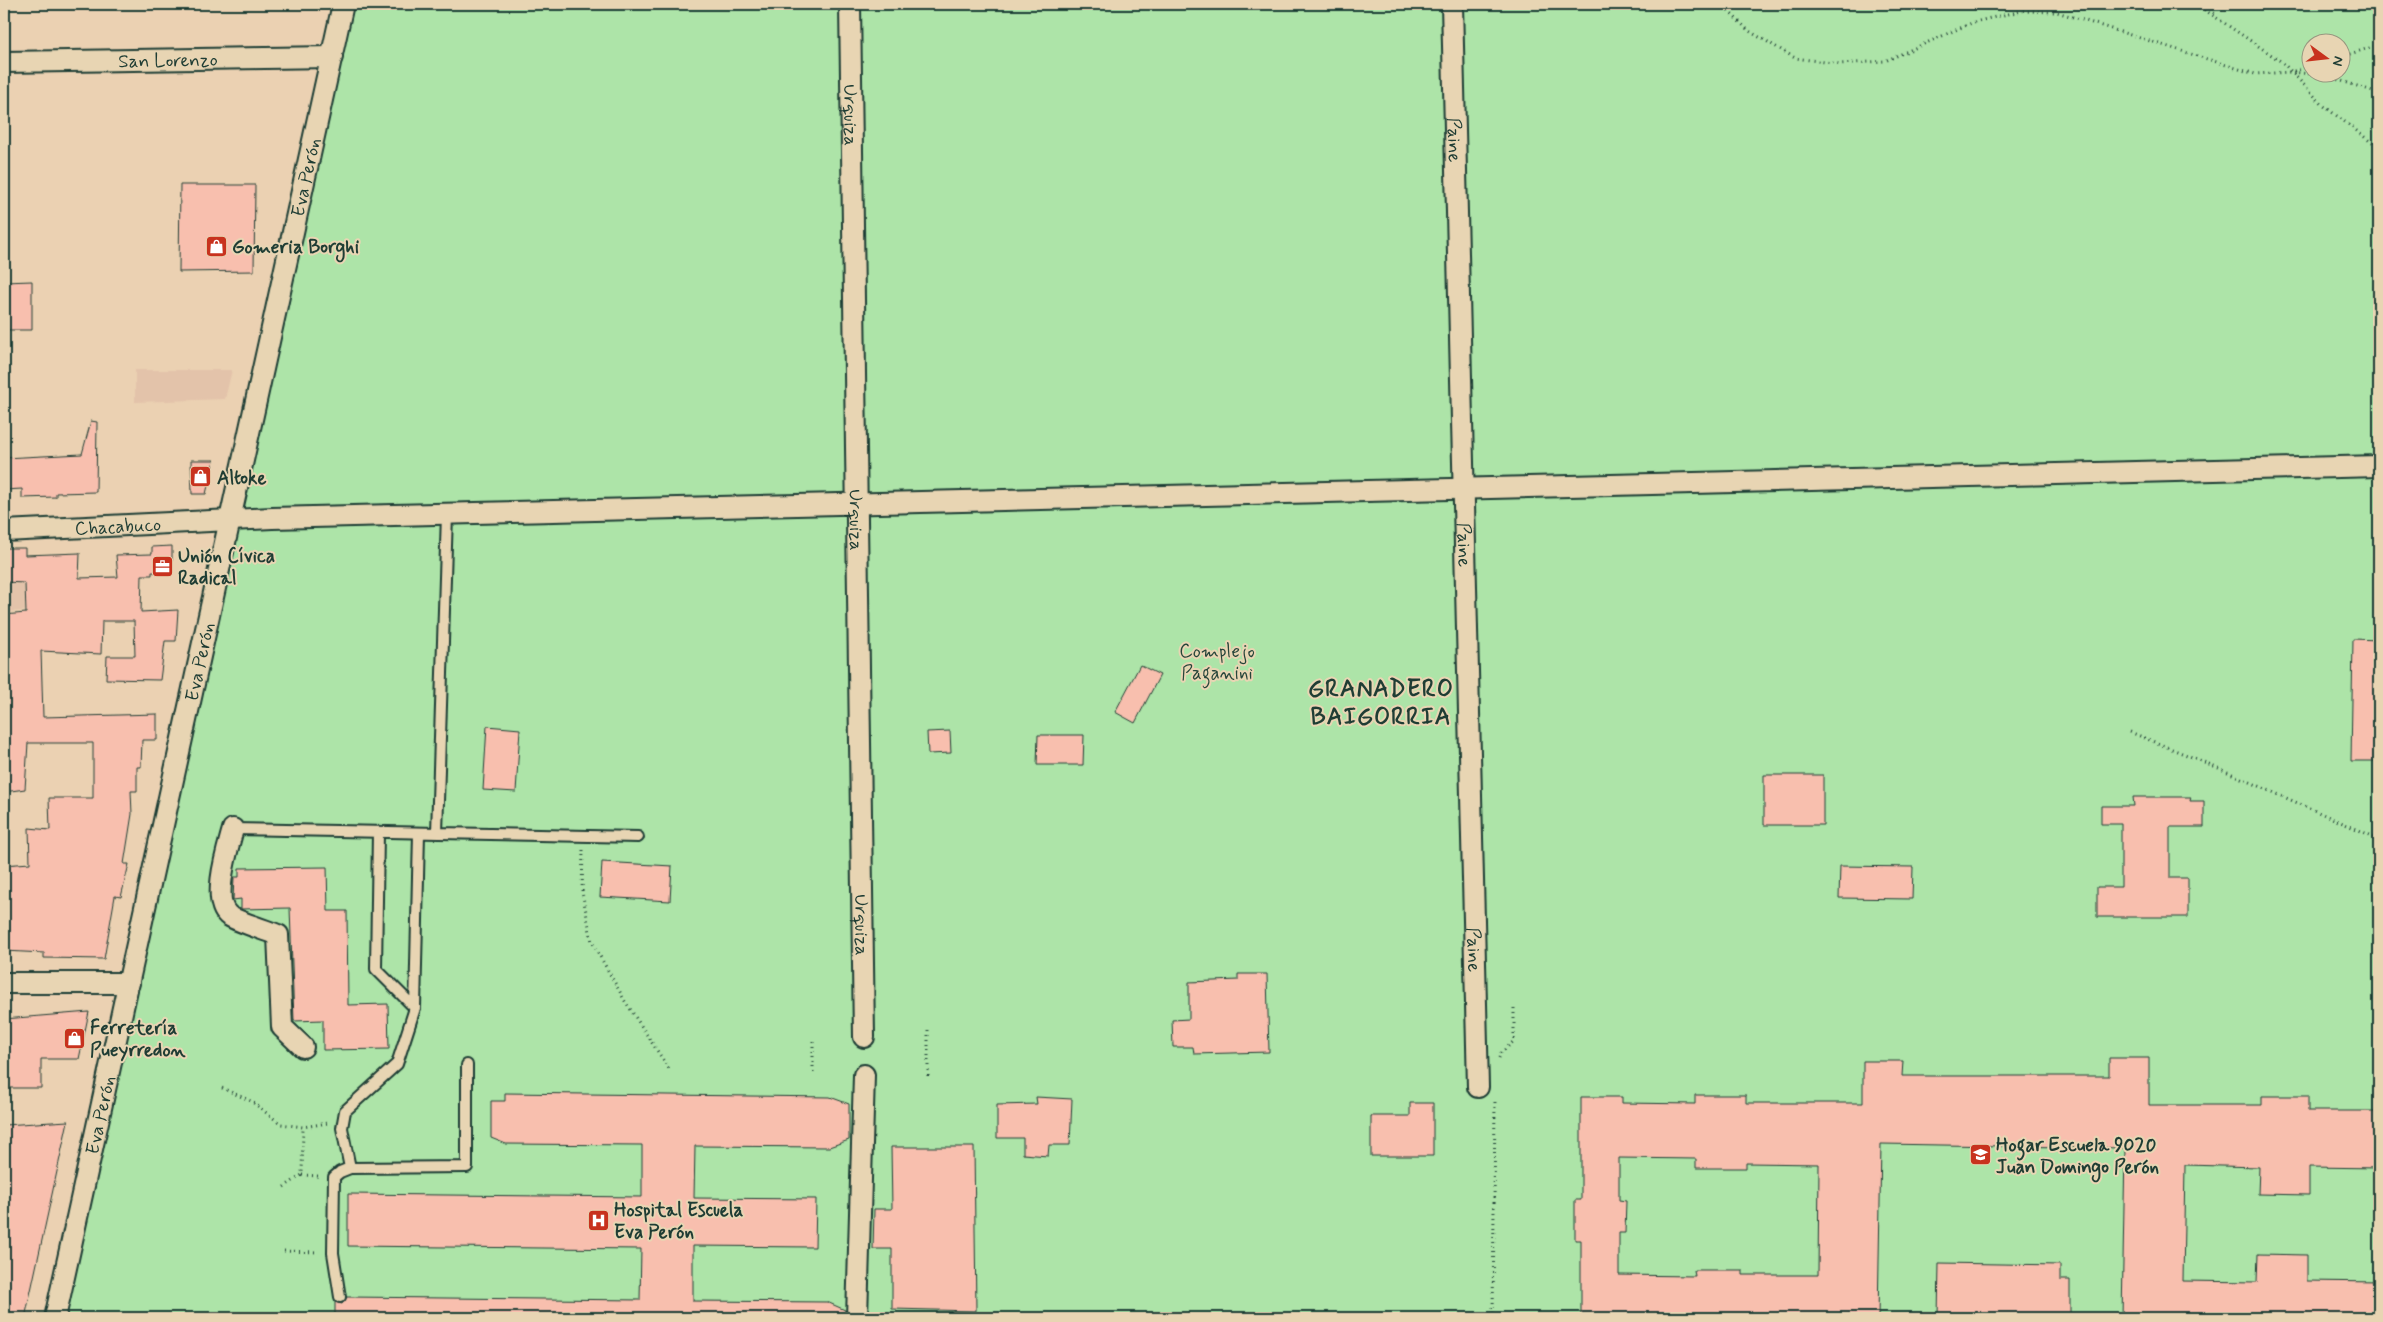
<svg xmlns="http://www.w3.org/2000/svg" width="2383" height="1322" font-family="Mynerve,sans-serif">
	<rect width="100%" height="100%" fill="#ebd1b2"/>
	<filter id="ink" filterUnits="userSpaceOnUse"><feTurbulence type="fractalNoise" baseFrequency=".02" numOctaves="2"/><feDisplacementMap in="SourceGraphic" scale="10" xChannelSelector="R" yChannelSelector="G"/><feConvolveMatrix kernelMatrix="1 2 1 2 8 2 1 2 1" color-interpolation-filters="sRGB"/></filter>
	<g filter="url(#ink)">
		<path fill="#e3c3aa" d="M 135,370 L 232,370 L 225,399 L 135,402 Z
			M 4,582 L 25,583 L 25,611 L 4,612 Z"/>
		<path fill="#ade4a8" stroke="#66906e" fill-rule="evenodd" d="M 343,4 L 2379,4 L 2379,1318 L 55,1318 ZM 2310,42 L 2340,42 L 2340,72 L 2310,72 Z"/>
		<path fill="#f8bfae" stroke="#1f3d34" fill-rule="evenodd" d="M 180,185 L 255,185 L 254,271 L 179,272 Z
			M 32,281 L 32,330 L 4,330 L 4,282 Z
			M 91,421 L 97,422 L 96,492 L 56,493 L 56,497 L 22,498 L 22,489 L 4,490 L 4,458 L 82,454 Z
			M 191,460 L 214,460 L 206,494 L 192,494 Z
			M 172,546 L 172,573 L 152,572 L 152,575 L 142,575 L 141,612 L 178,610 L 176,641 L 165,641 L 160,680 L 106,679 L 107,656 L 135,656 L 134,621 L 102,621 L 101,654 L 41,651 L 43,717 L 157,714 L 157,740 L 142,740 L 141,767 L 137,767 L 137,791 L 131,791 L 132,814 L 124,864 L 129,864 L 121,897 L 115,896 L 104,959 L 44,958 L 44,953 L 4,951 L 4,865 L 30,863 L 29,828 L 50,830 L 49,798 L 93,798 L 93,743 L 28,743 L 25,789 L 4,792 L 4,615 L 26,613 L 25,583 L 4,582 L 4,548 L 25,548 L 25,555 L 80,553 L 79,578 L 118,577 L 116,555 L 152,554 L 152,547 Z
			M 2353,639 L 2379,640 L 2379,761 L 2351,761 Z
			M 1140,665 L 1160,675 L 1135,723 L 1115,712 Z
			M 487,726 L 520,729 L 516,792 L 483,790 Z
			M 950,731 L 951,753 L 928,754 L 927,732 Z
			M 1038,735 L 1084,735 L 1083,765 L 1037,765 Z
			M 1764,775 L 1823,775 L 1823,825 L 1764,825 Z
			M 2133,797 L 2191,797 L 2190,801 L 2204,801 L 2204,827 L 2170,827 L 2170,878 L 2188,878 L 2188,917 L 2097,917 L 2097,887 L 2121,887 L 2121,824 L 2101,824 L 2101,806 L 2134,806 Z
			M 602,862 L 672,866 L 670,901 L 600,897 Z
			M 1840,866 L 1913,867 L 1912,899 L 1839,898 Z
			M 327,867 L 328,911 L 347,911 L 348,1005 L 388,1004 L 389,1049 L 323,1050 L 323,1020 L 294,1021 L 290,908 L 241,909 L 241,899 L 233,900 L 234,877 L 239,877 L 239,868 Z
			M 1238,974 L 1267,974 L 1269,1052 L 1194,1054 L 1193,1047 L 1173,1047 L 1172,1020 L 1189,1019 L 1189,982 L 1238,980 Z
			M 89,1012 L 79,1059 L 41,1059 L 41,1088 L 4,1088 L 4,1019 Z
			M 2109,1058 L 2149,1058 L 2149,1105 L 2262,1105 L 2262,1096 L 2308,1096 L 2308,1111 L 2379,1111 L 2379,1168 L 2309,1167 L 2309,1195 L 2258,1194 L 2259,1167 L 2185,1165 L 2183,1281 L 2257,1282 L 2258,1254 L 2307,1255 L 2307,1281 L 2379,1282 L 2379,1318 L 2122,1318 L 2125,1148 L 1881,1144 L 1878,1318 L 1581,1318 L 1581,1240 L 1575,1240 L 1575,1200 L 1581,1200 L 1581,1097 L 1622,1097 L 1622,1103 L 1695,1104 L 1695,1095 L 1746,1095 L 1746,1103 L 1863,1103 L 1863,1061 L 1903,1061 L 1902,1076 L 2109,1076 ZM 1619,1158 L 1696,1159 L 1696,1168 L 1746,1168 L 1746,1163 L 1819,1164 L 1818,1275 L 1743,1275 L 1743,1270 L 1694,1270 L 1695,1276 L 1619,1275 L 1619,1233 L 1625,1233 L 1626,1201 L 1619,1200 Z
			M 505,1093 L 830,1097 L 849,1104 L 849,1140 L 829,1147 L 695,1146 L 694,1198 L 816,1199 L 815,1247 L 693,1246 L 693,1301 L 827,1302 L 845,1310 L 845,1318 L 335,1318 L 335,1302 L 342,1304 L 347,1297 L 640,1300 L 641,1249 L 348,1246 L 348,1194 L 642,1197 L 642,1145 L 506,1144 L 491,1138 L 491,1101 L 505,1101 Z
			M 1036,1097 L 1072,1099 L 1070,1145 L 1049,1145 L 1048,1156 L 1023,1154 L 1023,1138 L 997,1138 L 997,1105 L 1037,1104 Z
			M 1410,1103 L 1433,1103 L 1433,1156 L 1371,1156 L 1371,1116 L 1410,1116 Z
			M 68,1121 L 25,1318 L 4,1318 L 4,1125 Z
			M 891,1147 L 974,1147 L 976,1311 L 892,1309 L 892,1249 L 873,1249 L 874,1209 L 892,1209 Z
			M 1939,1263 L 2060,1265 L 2060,1280 L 2070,1280 L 2070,1318 L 1938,1318 Z"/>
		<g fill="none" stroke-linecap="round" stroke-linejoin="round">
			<defs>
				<path id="service" d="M 233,829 L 638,837
					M 378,832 L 376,969 L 415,1008
					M 437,833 L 447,514
					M 350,1168 L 342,1128 L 345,1111 L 397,1064 L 415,1008 L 419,833
					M 340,1297 L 333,1253 L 334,1177 L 340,1172 L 350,1168 L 467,1167 L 467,1065"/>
				<g id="minor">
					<path id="s1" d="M 850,4 L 864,1037"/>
					<path id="s2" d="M 1452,4 L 1478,1087"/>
					<path id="s3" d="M 4,62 L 332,57"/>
					<path id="s4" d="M 4,531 L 272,518 L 2379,466"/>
					<path d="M 233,829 C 228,848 211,900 228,915 C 233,920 268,931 278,935 L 282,1027 L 303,1047"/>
					<path d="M 4,983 L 129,983"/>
					<path id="s5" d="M 55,1318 L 343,4"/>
					<path d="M 857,1318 L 864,1075"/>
				</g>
			</defs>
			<use href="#service" stroke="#1f3d34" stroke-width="14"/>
			<use href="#minor" stroke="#1f3d34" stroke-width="24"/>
			<path stroke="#1f3d34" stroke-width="3" stroke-dasharray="1 4" stroke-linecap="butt" d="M 1721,4 L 1749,31 L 1795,58 L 1840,64 L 1885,61 L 1974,22 L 2021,11 L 2057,12 L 2255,74 L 2291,72 L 2323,75 L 2379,93
				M 2196,4 L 2282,62 L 2324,106 L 2379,148
				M 2208,4 L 2216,16
				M 2340,57 L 2379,45
				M 2294,71 L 2310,66
				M 2130,732 L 2214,766 L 2379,839
				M 583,850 L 582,892 L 592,942 L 625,1001 L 669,1069
				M 1499,1058 L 1501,1053 L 1514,1041 L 1514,1006
				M 813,1072 L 813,1037
				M 928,1076 L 928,1028
				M 222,1088 L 251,1101 L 281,1124 L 303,1127 L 328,1123
				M 302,1175 L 319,1176
				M 284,1187 L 302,1175 L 303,1127
				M 284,1251 L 319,1252
				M 1493,1318 L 1495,1099"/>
			<use href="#service" stroke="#e8d5b3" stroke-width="10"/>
			<use href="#minor" stroke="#e8d5b3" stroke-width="20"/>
		</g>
	</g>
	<defs>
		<symbol id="shop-square" viewBox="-11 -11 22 22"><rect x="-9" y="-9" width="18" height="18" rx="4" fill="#c8321e" stroke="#e8d5b3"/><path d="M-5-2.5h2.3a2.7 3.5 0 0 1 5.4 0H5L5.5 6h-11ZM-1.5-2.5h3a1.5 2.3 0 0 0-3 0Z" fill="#fff"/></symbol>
		<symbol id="office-square" viewBox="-11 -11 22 22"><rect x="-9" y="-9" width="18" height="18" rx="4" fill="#c8321e" stroke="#e8d5b3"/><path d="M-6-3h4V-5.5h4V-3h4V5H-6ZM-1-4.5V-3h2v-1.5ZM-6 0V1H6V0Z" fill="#fff"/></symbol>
		<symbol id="school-square" viewBox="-11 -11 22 22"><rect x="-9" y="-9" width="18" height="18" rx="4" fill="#c8321e" stroke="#e8d5b3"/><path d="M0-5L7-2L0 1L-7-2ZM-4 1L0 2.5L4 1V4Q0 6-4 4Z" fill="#fff"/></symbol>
		<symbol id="hospital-square" viewBox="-11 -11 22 22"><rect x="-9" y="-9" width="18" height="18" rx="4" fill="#c8321e" stroke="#e8d5b3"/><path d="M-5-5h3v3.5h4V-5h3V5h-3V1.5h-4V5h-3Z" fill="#fff"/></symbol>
	</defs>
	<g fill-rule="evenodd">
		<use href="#shop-square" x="204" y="234" width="25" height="25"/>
		<use href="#shop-square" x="188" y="464" width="25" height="25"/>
		<use href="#office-square" x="150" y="554" width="25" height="25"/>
		<use href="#shop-square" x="62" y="1026" width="25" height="25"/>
		<use href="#school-square" x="1968" y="1142" width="25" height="25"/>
		<use href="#hospital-square" x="586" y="1208" width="25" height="25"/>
	</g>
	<g text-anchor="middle" stroke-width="4" stroke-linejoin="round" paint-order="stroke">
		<g font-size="19" fill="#1f3d34" stroke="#e8d5b3">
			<text dy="7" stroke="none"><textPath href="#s3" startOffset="164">San Lorenzo</textPath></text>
			<text dy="7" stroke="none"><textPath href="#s1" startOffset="111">Urquiza</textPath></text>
			<text dy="7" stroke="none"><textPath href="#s2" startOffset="136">Paine</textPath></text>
			<text dy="7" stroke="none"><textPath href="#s5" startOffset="1168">Eva Perón</textPath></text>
			<text dy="7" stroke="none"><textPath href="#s1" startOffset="516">Urquiza</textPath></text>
			<text dy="7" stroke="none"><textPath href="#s4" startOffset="114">Chacabuco</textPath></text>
			<text dy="7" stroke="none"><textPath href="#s2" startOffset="541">Paine</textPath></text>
			<text dy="7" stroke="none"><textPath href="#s5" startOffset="672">Eva Perón</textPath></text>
			<text dy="7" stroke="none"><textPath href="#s1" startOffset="921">Urquiza</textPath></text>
			<text dy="7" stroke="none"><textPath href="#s2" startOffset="946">Paine</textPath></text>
			<text dy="7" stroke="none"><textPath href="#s5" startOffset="208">Eva Perón</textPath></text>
		</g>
		<g font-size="19" font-weight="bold" fill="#1f3d34" stroke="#e8d5b3" text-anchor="start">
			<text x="232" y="253">Gomeria Borghi</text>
			<text x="217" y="484">Altoke</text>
			<text x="178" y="562">Unión Cívica<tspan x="178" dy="22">Radical</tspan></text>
			<text x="90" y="1034">Ferretería<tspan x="90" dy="22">Pueyrredon</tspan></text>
			<text x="1996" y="1151">Hogar Escuela 9020<tspan x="1996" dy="22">Juan Domingo Perón</tspan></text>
			<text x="614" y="1216">Hospital Escuela<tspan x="614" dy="22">Eva Perón</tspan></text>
		</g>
		<g font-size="19" fill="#26453a" stroke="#e8d5b3">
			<text x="1217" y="657">Complejo<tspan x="1217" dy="22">Paganini</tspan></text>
		</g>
		<g font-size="24" font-weight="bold" letter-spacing="1" fill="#1f3d34" stroke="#e8d5b3">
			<text x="1381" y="696">GRANADERO<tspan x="1381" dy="28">BAIGORRIA</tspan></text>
		</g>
	</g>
	<rect width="2383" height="1322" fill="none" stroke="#e8d5b3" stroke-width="20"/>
	<rect x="10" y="10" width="2363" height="1302" fill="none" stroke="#1f3d34" stroke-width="2" filter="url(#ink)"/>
	<g transform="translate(2326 58) rotate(105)"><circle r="24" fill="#e8d5b3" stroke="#989880"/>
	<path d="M0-4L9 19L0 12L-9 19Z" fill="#c8321e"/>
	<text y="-8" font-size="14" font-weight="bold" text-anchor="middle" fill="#1f3d34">N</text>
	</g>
</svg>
